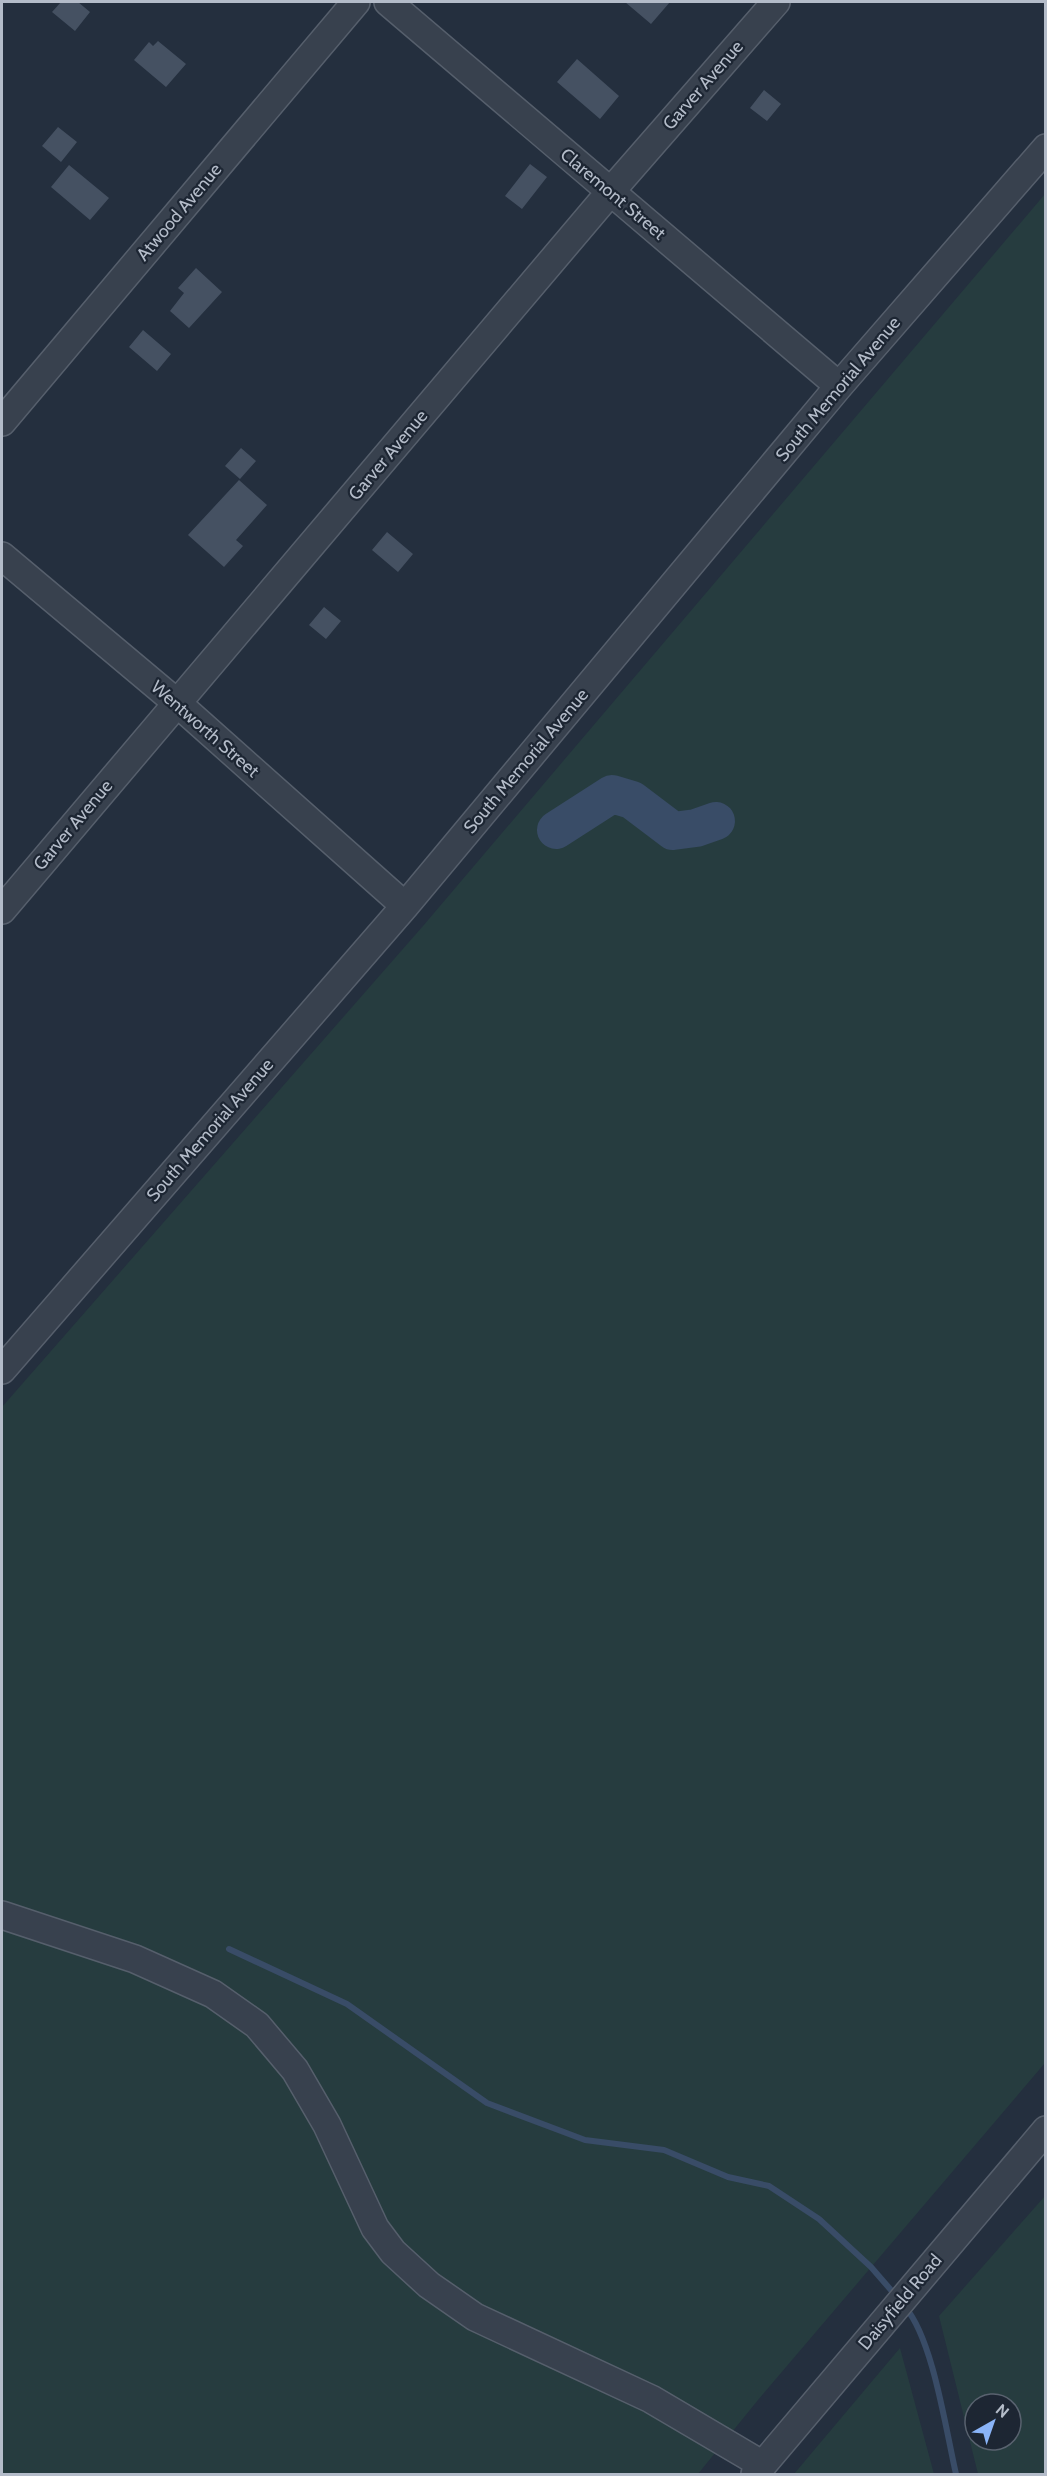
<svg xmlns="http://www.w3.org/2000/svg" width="1047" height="2476" font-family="Cabin,sans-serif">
	<rect width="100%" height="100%" fill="#242f3e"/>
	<path fill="#263c3f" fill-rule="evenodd" d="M 1045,194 L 1045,2063 L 758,2400 L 698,2474 L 2,2474 L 2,1407 L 423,926 Z
		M 1045,2196 L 1045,2474 L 978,2474 L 939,2316 ZM 975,2404 L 1011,2404 L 1011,2440 L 975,2440 Z
		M 900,2348 L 934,2474 L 794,2474 Z"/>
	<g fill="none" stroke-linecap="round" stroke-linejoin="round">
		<path stroke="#394c67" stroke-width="6" d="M 229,1949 L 347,2004 L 487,2103 L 585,2140 L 664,2150 L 728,2177 L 769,2186 L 819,2219 L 871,2267 L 897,2297
			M 905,2307 C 933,2339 946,2431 956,2474"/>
		<path stroke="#394c67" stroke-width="38" d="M 556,830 L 612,794 L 632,800 L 673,831 L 696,828 L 716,821"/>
	</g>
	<path fill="#455162" d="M 61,2 L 78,2 L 90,12 L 75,31 L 52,12 Z
		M 625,2 L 670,2 L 651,24 Z
		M 158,41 L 186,64 L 166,87 L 134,60 L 149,42 L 153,46 Z
		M 577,59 L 619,96 L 600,119 L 557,82 Z
		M 764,90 L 781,104 L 767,121 L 750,108 Z
		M 58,127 L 77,142 L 61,162 L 42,146 Z
		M 530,164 L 547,177 L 522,209 L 505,196 Z
		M 69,165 L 109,198 L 90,220 L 51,187 Z
		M 196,268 L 222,292 L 189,328 L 170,311 L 184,293 L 178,288 Z
		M 143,330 L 171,354 L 157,371 L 129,347 Z
		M 241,448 L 256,461 L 240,479 L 225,466 Z
		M 239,480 L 267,505 L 236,540 L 243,546 L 224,567 L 188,535 Z
		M 387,532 L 413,554 L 398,572 L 372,550 Z
		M 324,607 L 341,621 L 326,639 L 309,625 Z"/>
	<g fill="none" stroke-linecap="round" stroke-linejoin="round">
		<defs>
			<path id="minor" d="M 388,2 L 839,386
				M 2,422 L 356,2
				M 2,556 L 177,703 L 405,906
				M 2,910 L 611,191 L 776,2
				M 2,1370 L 405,906 L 839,386 L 1046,148
				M 2,1915 L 135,1959 L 213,1994 L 257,2025 L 295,2070 L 327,2125 L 375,2228 L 393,2252 L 429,2285 L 475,2317 L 651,2399 L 763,2465
				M 755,2474 L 1046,2130"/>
		</defs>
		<use href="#minor" stroke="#565f6c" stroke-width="30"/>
		<use href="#minor" stroke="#38414e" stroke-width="27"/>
	</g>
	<g text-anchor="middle" stroke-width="4.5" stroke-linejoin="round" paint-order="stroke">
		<g font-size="18" fill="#b4bcc9" stroke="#1d2633">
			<text transform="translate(703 85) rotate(-49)" y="6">Garver Avenue</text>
			<text transform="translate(613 194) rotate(40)" y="6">Claremont Street</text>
			<text transform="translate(179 212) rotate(-50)" y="6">Atwood Avenue</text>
			<text transform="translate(838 389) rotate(-50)" y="6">South Memorial Avenue</text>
			<text transform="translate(388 455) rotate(-50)" y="6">Garver Avenue</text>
			<text transform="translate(205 729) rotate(41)" y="6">Wentworth Street</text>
			<text transform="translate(526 761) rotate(-50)" y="6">South Memorial Avenue</text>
			<text transform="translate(73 825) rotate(-50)" y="6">Garver Avenue</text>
			<text transform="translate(210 1130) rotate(-49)" y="6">South Memorial Avenue</text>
			<text transform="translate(900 2302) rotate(-50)" y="6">Daisyfield Road</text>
		</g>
	</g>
	<rect width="1047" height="2476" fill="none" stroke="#b4bcc9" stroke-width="6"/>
	<g transform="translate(993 2422) rotate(40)"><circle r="28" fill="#1d2633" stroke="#59626f" stroke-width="1.5"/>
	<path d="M0-4.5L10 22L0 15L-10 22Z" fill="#8ab4f8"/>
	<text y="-9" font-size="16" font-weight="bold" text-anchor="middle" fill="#b4bcc9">N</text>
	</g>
</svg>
